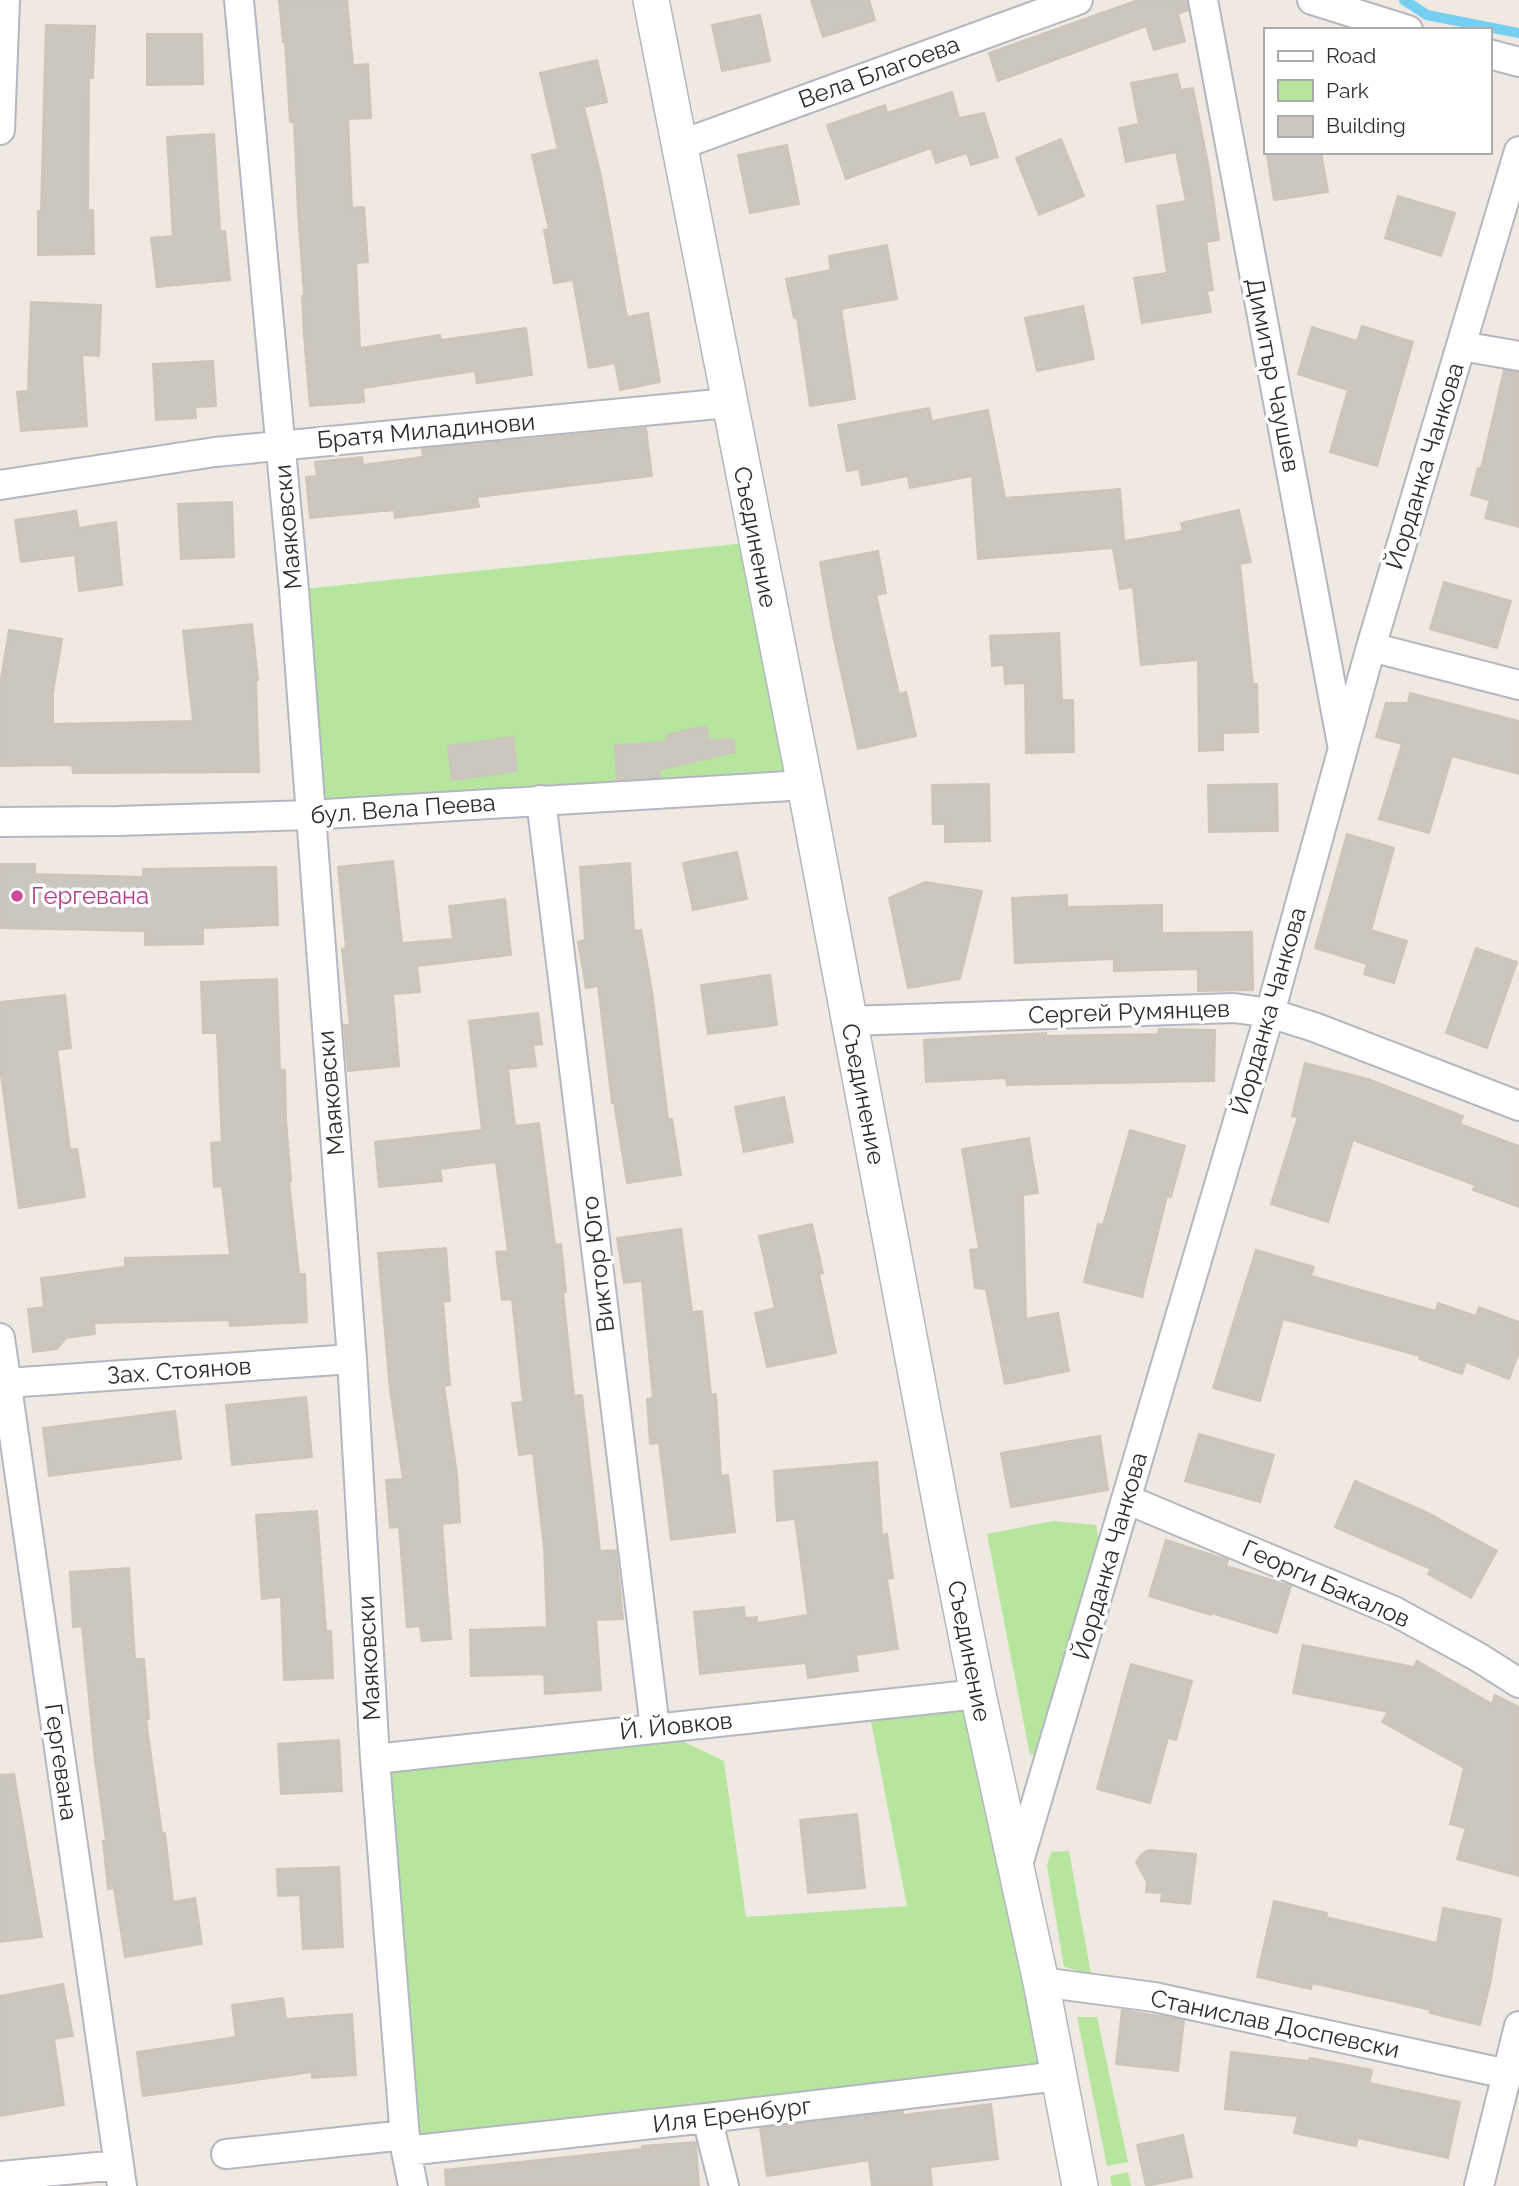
<svg xmlns="http://www.w3.org/2000/svg" width="1519" height="2186" font-family="Raleway,sans-serif">
	<rect width="100%" height="100%" fill="#efe9e1"/>
	<path fill="#b6e59e" d="M 756,542 L 805,785 L 345,813 L 307,791 L 294,590 Z
		M 1053,1521 L 1096,1525 L 1099,1540 L 1043,1753 L 1030,1755 L 987,1534 Z
		M 978,1694 L 1058,2076 L 406,2151 L 375,1759 L 655,1728 L 724,1761 L 746,1917 L 907,1906 L 868,1706 Z
		M 1069,1851 L 1091,1974 L 1064,1967 L 1047,1866 L 1051,1852 Z
		M 1077,2017 L 1097,2017 L 1128,2162 L 1107,2166 Z
		M 1128,2172 L 1131,2186 L 1112,2186 L 1110,2176 Z"/>
	<g fill="none" stroke-linecap="round" stroke-linejoin="round">
		<path stroke="#75cff0" stroke-width="10" d="M 1404,0 L 1427,15 L 1519,33"/>
	</g>
	<path fill="#cbc7bf" stroke="#cbc5ba" stroke-width="2" d="M 279,0 L 347,0 L 353,65 L 368,64 L 371,118 L 348,119 L 352,208 L 364,207 L 368,262 L 356,263 L 360,348 L 440,335 L 441,340 L 526,328 L 532,375 L 477,383 L 475,371 L 363,388 L 364,402 L 310,406 L 304,336 L 302,296 L 304,296 L 298,212 L 294,122 L 290,122 L 285,42 L 283,42 Z
		M 811,0 L 869,0 L 875,20 L 823,37 Z
		M 1138,0 L 1187,0 L 1188,10 L 1178,14 L 1185,41 L 1154,50 L 1146,26 L 998,81 L 989,53 Z
		M 760,15 L 770,61 L 722,71 L 712,25 Z
		M 46,25 L 95,26 L 93,78 L 89,78 L 88,210 L 93,210 L 94,254 L 38,255 L 38,211 L 41,211 Z
		M 147,34 L 202,34 L 203,84 L 147,85 Z
		M 597,60 L 607,102 L 584,107 L 601,176 L 627,317 L 648,313 L 660,382 L 620,390 L 615,363 L 589,368 L 573,280 L 554,283 L 544,230 L 549,229 L 532,155 L 558,149 L 540,73 Z
		M 1177,74 L 1181,90 L 1193,88 L 1209,169 L 1219,240 L 1206,242 L 1213,290 L 1207,291 L 1211,312 L 1142,323 L 1134,278 L 1167,273 L 1157,206 L 1186,201 L 1176,152 L 1126,162 L 1119,128 L 1139,124 L 1131,83 Z
		M 952,92 L 959,118 L 984,113 L 998,157 L 971,165 L 967,153 L 936,163 L 931,148 L 846,179 L 827,125 L 885,105 L 887,113 Z
		M 214,134 L 220,231 L 225,231 L 230,280 L 157,287 L 151,238 L 173,236 L 167,137 Z
		M 1061,139 L 1084,196 L 1039,215 L 1016,158 Z
		M 787,145 L 799,204 L 750,213 L 738,155 Z
		M 1284,152 L 1321,152 L 1328,192 L 1274,200 L 1267,155 Z
		M 1398,196 L 1455,213 L 1441,256 L 1385,238 Z
		M 887,245 L 897,299 L 841,309 L 855,399 L 810,406 L 797,318 L 794,318 L 786,279 L 831,270 L 829,256 Z
		M 31,302 L 101,305 L 99,356 L 82,355 L 87,426 L 21,431 L 17,392 L 28,391 Z
		M 1083,306 L 1094,359 L 1037,371 L 1025,318 Z
		M 1362,326 L 1413,342 L 1377,466 L 1330,452 L 1348,390 L 1298,374 L 1312,327 L 1357,341 Z
		M 213,361 L 216,406 L 195,407 L 196,418 L 156,420 L 153,364 Z
		M 1504,370 L 1519,372 L 1519,527 L 1485,518 L 1490,500 L 1471,495 L 1478,468 L 1481,469 Z
		M 929,408 L 932,421 L 988,410 L 1005,498 L 1120,489 L 1124,541 L 1183,531 L 1181,523 L 1239,510 L 1251,562 L 1240,564 L 1253,684 L 1257,684 L 1258,732 L 1223,733 L 1223,750 L 1199,751 L 1198,660 L 1141,665 L 1133,587 L 1120,589 L 1113,548 L 978,559 L 972,476 L 910,488 L 908,476 L 862,485 L 859,469 L 847,471 L 838,425 Z
		M 646,428 L 652,476 L 477,497 L 479,507 L 395,518 L 394,510 L 310,518 L 306,477 L 317,476 L 315,462 L 362,457 L 363,465 L 423,457 L 422,449 Z
		M 232,502 L 234,557 L 181,559 L 178,504 Z
		M 76,511 L 79,528 L 116,522 L 122,585 L 79,591 L 75,555 L 21,562 L 15,520 Z
		M 878,551 L 886,593 L 876,595 L 899,694 L 906,692 L 916,736 L 858,749 L 833,635 L 820,562 Z
		M 1444,582 L 1511,601 L 1497,648 L 1430,629 Z
		M 252,624 L 258,680 L 256,681 L 259,772 L 73,773 L 72,765 L 0,766 L 0,685 L 9,630 L 62,639 L 53,692 L 53,724 L 193,721 L 183,631 Z
		M 1059,633 L 1062,700 L 1073,700 L 1074,752 L 1026,753 L 1025,683 L 1005,684 L 1004,665 L 992,666 L 990,636 Z
		M 1410,693 L 1519,721 L 1519,774 L 1452,756 L 1429,833 L 1379,819 L 1402,744 L 1376,737 L 1386,703 L 1408,703 Z
		M 706,726 L 709,740 L 733,739 L 735,752 L 659,770 L 660,777 L 617,780 L 615,745 L 668,742 L 666,735 Z
		M 513,737 L 517,771 L 452,780 L 448,746 Z
		M 989,784 L 990,841 L 945,842 L 945,824 L 933,824 L 932,785 Z
		M 1277,784 L 1278,831 L 1209,832 L 1208,785 Z
		M 1347,834 L 1394,848 L 1371,930 L 1407,941 L 1394,983 L 1364,974 L 1367,964 L 1315,948 Z
		M 737,852 L 747,899 L 693,910 L 683,863 Z
		M 393,861 L 402,943 L 453,939 L 449,906 L 505,899 L 511,955 L 417,966 L 420,992 L 393,994 L 399,1066 L 348,1071 L 344,1025 L 350,1025 L 342,949 L 346,948 L 338,867 Z
		M 630,863 L 634,931 L 641,930 L 652,991 L 668,1119 L 672,1119 L 681,1175 L 627,1183 L 614,1102 L 612,1103 L 598,986 L 586,988 L 578,942 L 585,940 L 580,867 Z
		M 0,864 L 35,864 L 35,874 L 143,877 L 143,869 L 276,867 L 278,925 L 203,928 L 203,944 L 145,945 L 145,931 L 0,928 Z
		M 925,882 L 982,891 L 960,979 L 908,988 L 889,898 Z
		M 1067,895 L 1067,907 L 1162,905 L 1162,933 L 1252,932 L 1253,990 L 1198,991 L 1198,969 L 1114,971 L 1114,959 L 1015,963 L 1012,898 Z
		M 1476,948 L 1517,962 L 1487,1048 L 1446,1033 Z
		M 770,975 L 777,1025 L 708,1034 L 701,985 Z
		M 277,979 L 280,1070 L 285,1070 L 286,1119 L 291,1181 L 289,1181 L 299,1274 L 305,1274 L 307,1322 L 230,1326 L 229,1320 L 94,1323 L 95,1334 L 66,1338 L 57,1349 L 33,1352 L 28,1309 L 44,1307 L 41,1278 L 125,1267 L 125,1258 L 230,1255 L 222,1186 L 214,1187 L 211,1143 L 222,1142 L 217,1033 L 203,1033 L 201,982 Z
		M 65,995 L 71,1048 L 57,1050 L 70,1150 L 77,1149 L 85,1197 L 19,1208 L 0,1068 L 0,1002 Z
		M 538,1013 L 542,1044 L 533,1045 L 536,1066 L 508,1069 L 515,1126 L 539,1123 L 555,1245 L 561,1244 L 566,1292 L 563,1293 L 574,1396 L 582,1395 L 600,1551 L 616,1550 L 623,1619 L 596,1620 L 601,1690 L 545,1694 L 544,1674 L 471,1676 L 470,1630 L 547,1627 L 544,1548 L 533,1453 L 519,1455 L 512,1403 L 523,1402 L 512,1299 L 502,1300 L 496,1252 L 508,1251 L 496,1162 L 440,1169 L 442,1181 L 379,1187 L 375,1142 L 482,1130 L 469,1021 Z
		M 1159,1029 L 1215,1030 L 1214,1081 L 1007,1085 L 1006,1078 L 926,1082 L 924,1040 L 1046,1033 L 1046,1036 L 1158,1034 Z
		M 1305,1063 L 1368,1079 L 1463,1116 L 1460,1124 L 1519,1146 L 1519,1207 L 1473,1190 L 1475,1185 L 1353,1140 L 1328,1222 L 1271,1204 L 1298,1117 L 1292,1116 Z
		M 784,1097 L 793,1142 L 744,1152 L 735,1107 Z
		M 1130,1130 L 1185,1146 L 1171,1197 L 1167,1196 L 1142,1297 L 1084,1282 L 1098,1224 L 1103,1225 Z
		M 1029,1138 L 1038,1193 L 1023,1195 L 1026,1319 L 1058,1313 L 1069,1371 L 1005,1384 L 986,1289 L 975,1288 L 970,1250 L 979,1249 L 962,1149 Z
		M 812,1224 L 823,1273 L 819,1274 L 836,1353 L 767,1367 L 755,1313 L 775,1308 L 759,1236 Z
		M 681,1229 L 692,1312 L 702,1311 L 711,1394 L 716,1394 L 721,1476 L 728,1475 L 735,1532 L 671,1540 L 659,1443 L 650,1444 L 647,1399 L 653,1398 L 642,1281 L 624,1283 L 617,1238 Z
		M 446,1248 L 450,1301 L 443,1302 L 450,1385 L 444,1386 L 457,1474 L 460,1522 L 442,1524 L 451,1639 L 422,1641 L 420,1626 L 407,1627 L 399,1527 L 390,1528 L 386,1480 L 403,1479 L 390,1390 L 378,1253 Z
		M 1256,1250 L 1314,1267 L 1311,1276 L 1436,1311 L 1438,1303 L 1476,1316 L 1479,1307 L 1519,1322 L 1519,1352 L 1509,1379 L 1466,1362 L 1462,1374 L 1419,1359 L 1420,1356 L 1283,1319 L 1260,1401 L 1213,1388 Z
		M 306,1397 L 312,1457 L 232,1465 L 226,1405 Z
		M 175,1411 L 181,1459 L 49,1476 L 43,1428 Z
		M 1199,1434 L 1274,1455 L 1260,1502 L 1185,1481 Z
		M 1100,1436 L 1108,1490 L 1011,1507 L 1001,1453 Z
		M 877,1462 L 882,1535 L 887,1534 L 893,1578 L 887,1579 L 898,1649 L 856,1655 L 858,1671 L 808,1678 L 806,1663 L 700,1674 L 694,1612 L 744,1607 L 745,1618 L 757,1617 L 757,1623 L 808,1615 L 795,1519 L 777,1521 L 774,1471 Z
		M 1355,1481 L 1428,1513 L 1497,1551 L 1471,1598 L 1428,1574 L 1431,1569 L 1335,1527 Z
		M 317,1511 L 326,1631 L 331,1631 L 333,1678 L 284,1680 L 281,1597 L 262,1599 L 256,1515 Z
		M 1166,1540 L 1228,1560 L 1226,1566 L 1291,1586 L 1277,1633 L 1211,1613 L 1211,1615 L 1149,1596 Z
		M 129,1568 L 135,1659 L 144,1659 L 149,1719 L 146,1720 L 162,1833 L 165,1833 L 173,1902 L 195,1898 L 202,1944 L 125,1957 L 114,1888 L 108,1889 L 103,1841 L 106,1840 L 95,1761 L 82,1626 L 73,1627 L 70,1572 Z
		M 1303,1645 L 1414,1667 L 1417,1661 L 1492,1704 L 1495,1695 L 1519,1707 L 1519,1876 L 1457,1859 L 1466,1828 L 1450,1824 L 1464,1768 L 1382,1722 L 1388,1712 L 1293,1693 Z
		M 1131,1664 L 1192,1681 L 1176,1740 L 1168,1738 L 1150,1803 L 1097,1789 Z
		M 339,1740 L 342,1791 L 281,1794 L 278,1744 Z
		M 14,1774 L 42,1937 L 0,1942 L 0,1775 Z
		M 857,1814 L 865,1888 L 808,1893 L 800,1820 Z
		M 1149,1850 L 1196,1854 L 1190,1904 L 1161,1901 L 1162,1893 L 1146,1892 L 1147,1882 L 1136,1862 L 1142,1854 Z
		M 339,1867 L 343,1947 L 303,1949 L 300,1895 L 278,1896 L 277,1869 Z
		M 1274,1901 L 1327,1913 L 1326,1917 L 1437,1943 L 1443,1908 L 1501,1919 L 1490,1984 L 1480,2025 L 1430,2013 L 1431,2010 L 1312,1983 L 1311,1989 L 1257,1977 Z
		M 63,1984 L 73,2036 L 54,2039 L 64,2105 L 0,2116 L 0,1996 Z
		M 283,1998 L 286,2019 L 352,2014 L 356,2075 L 312,2078 L 312,2072 L 143,2096 L 137,2052 L 236,2037 L 232,2005 Z
		M 1122,2010 L 1184,2020 L 1178,2071 L 1116,2064 Z
		M 1231,2052 L 1309,2061 L 1310,2058 L 1372,2070 L 1369,2083 L 1460,2102 L 1448,2158 L 1358,2138 L 1356,2146 L 1294,2133 L 1298,2116 L 1225,2109 Z
		M 991,2104 L 998,2159 L 930,2167 L 932,2186 L 872,2186 L 869,2160 L 767,2176 L 760,2128 L 903,2111 L 903,2115 Z
		M 1183,2135 L 1192,2177 L 1146,2186 L 1137,2145 Z
		M 696,2142 L 699,2186 L 446,2186 L 445,2170 L 642,2149 L 642,2146 Z"/>
	<g fill="none" stroke-linecap="round" stroke-linejoin="round">
		<defs>
			<path id="minor" d="M 239,0 L 294,590 L 352,1359 L 375,1759 L 406,2151 L 413,2186
				M 1203,0 L 1342,744
				M 1312,0 L 1408,30
				M 1489,54 L 1519,62
				M 0,130 L 5,0
				M 680,145 L 1078,0
				M 1461,346 L 1519,356
				M 0,485 L 215,452 L 728,403
				M 1371,647 L 1519,685
				M 541,800 L 655,1728
				M 0,822 L 117,821 L 309,815 L 805,785
				M 849,1021 L 1234,1008 L 1270,1013 L 1314,1027 L 1519,1106
				M 0,1338 L 122,2186
				M 7,1383 L 352,1359
				M 1126,1499 L 1394,1611 L 1478,1657 L 1519,1683
				M 375,1759 L 978,1694
				M 1016,1871 L 1270,1013 L 1371,647 L 1519,151
				M 1041,1982 L 1154,1997 L 1507,2074
				M 707,2118 L 724,2186
				M 406,2151 L 707,2118 L 1058,2076
				M 226,2154 L 405,2135
				M 0,2176 L 119,2165
				M 1479,2186 L 1519,2026"/>
			<path id="tertiary" d="M 651,0 L 805,785 L 946,1533 L 978,1694 L 1041,1982 L 1080,2186"/>
		</defs>
		<use href="#minor" stroke="#b4b7c1" stroke-width="32"/>
		<use href="#tertiary" stroke="#b4b7c1" stroke-width="38"/>
		<use href="#minor" stroke="#fff" stroke-width="28"/>
		<use href="#tertiary" stroke="#fff" stroke-width="35"/>
	</g>
	<circle fill="#d1479c" stroke="#fff" stroke-width="2.5" cx="17" cy="896" r="7"/>
	<g text-anchor="middle" stroke-width="7" stroke-linejoin="round" paint-order="stroke">
		<g font-size="24" fill="#2e2e2e" stroke="#fff">
			<text transform="translate(879 72) rotate(-20)" y="8">Вела Благоева</text>
			<text transform="translate(1273 375) rotate(79)" y="8">Димитър Чаушев</text>
			<text transform="translate(426 431) rotate(-5)" y="8">Братя Миладинови</text>
			<text transform="translate(1425 466) rotate(-73)" y="8">Йорданка Чанкова</text>
			<text transform="translate(288 527) rotate(-95)" y="8">Маяковски</text>
			<text transform="translate(755 537) rotate(79)" y="8">Съединение</text>
			<text transform="translate(403 809) rotate(-4)" y="8">бул. Вела Пеева</text>
			<text transform="translate(1269 1011) rotate(-74)" y="8">Йорданка Чанкова</text>
			<text transform="translate(1129 1012) rotate(-2)" y="8">Сергей Румянцев</text>
			<text transform="translate(331 1093) rotate(-95)" y="8">Маяковски</text>
			<text transform="translate(863 1094) rotate(79)" y="8">Съединение</text>
			<text transform="translate(598 1264) rotate(-97)" y="8">Виктор Юго</text>
			<text transform="translate(179 1371) rotate(-4)" y="8">Зах. Стоянов</text>
			<text transform="translate(1110 1556) rotate(-74)" y="8">Йорданка Чанкова</text>
			<text transform="translate(1326 1584) rotate(24)" y="8">Георги Бакалов</text>
			<text transform="translate(969 1651) rotate(79)" y="8">Съединение</text>
			<text transform="translate(369 1658) rotate(-93)" y="8">Маяковски</text>
			<text transform="translate(676 1726) rotate(-6)" y="8">Й. Йовков</text>
			<text transform="translate(61 1762) rotate(82)" y="8">Гергевана</text>
			<text transform="translate(1275 2024) rotate(12)" y="8">Станислав Доспевски</text>
			<text transform="translate(732 2115) rotate(-7)" y="8">Иля Еренбург</text>
		</g>
		<g font-size="24" fill="#b23c85" stroke="#fff" text-anchor="start">
			<text x="31" y="904">Гергевана</text>
		</g>
	</g>
	<rect x="1264" y="28" width="228" height="126" fill="#ffffff" stroke="#ababab" stroke-width="2"/>
	<rect x="1278" y="51" width="35" height="10" fill="#ffffff" stroke="#ababab" stroke-width="2"/>
	<text x="1326" y="63" font-size="21" fill="#2e2e2e">Road</text>
	<rect x="1278" y="80" width="35" height="21" fill="#b6e59e" stroke="#ababab" stroke-width="2"/>
	<text x="1326" y="98" font-size="21" fill="#2e2e2e">Park</text>
	<rect x="1278" y="116" width="35" height="21" fill="#cbc7bf" stroke="#ababab" stroke-width="2"/>
	<text x="1326" y="133" font-size="21" fill="#2e2e2e">Building</text>
</svg>
